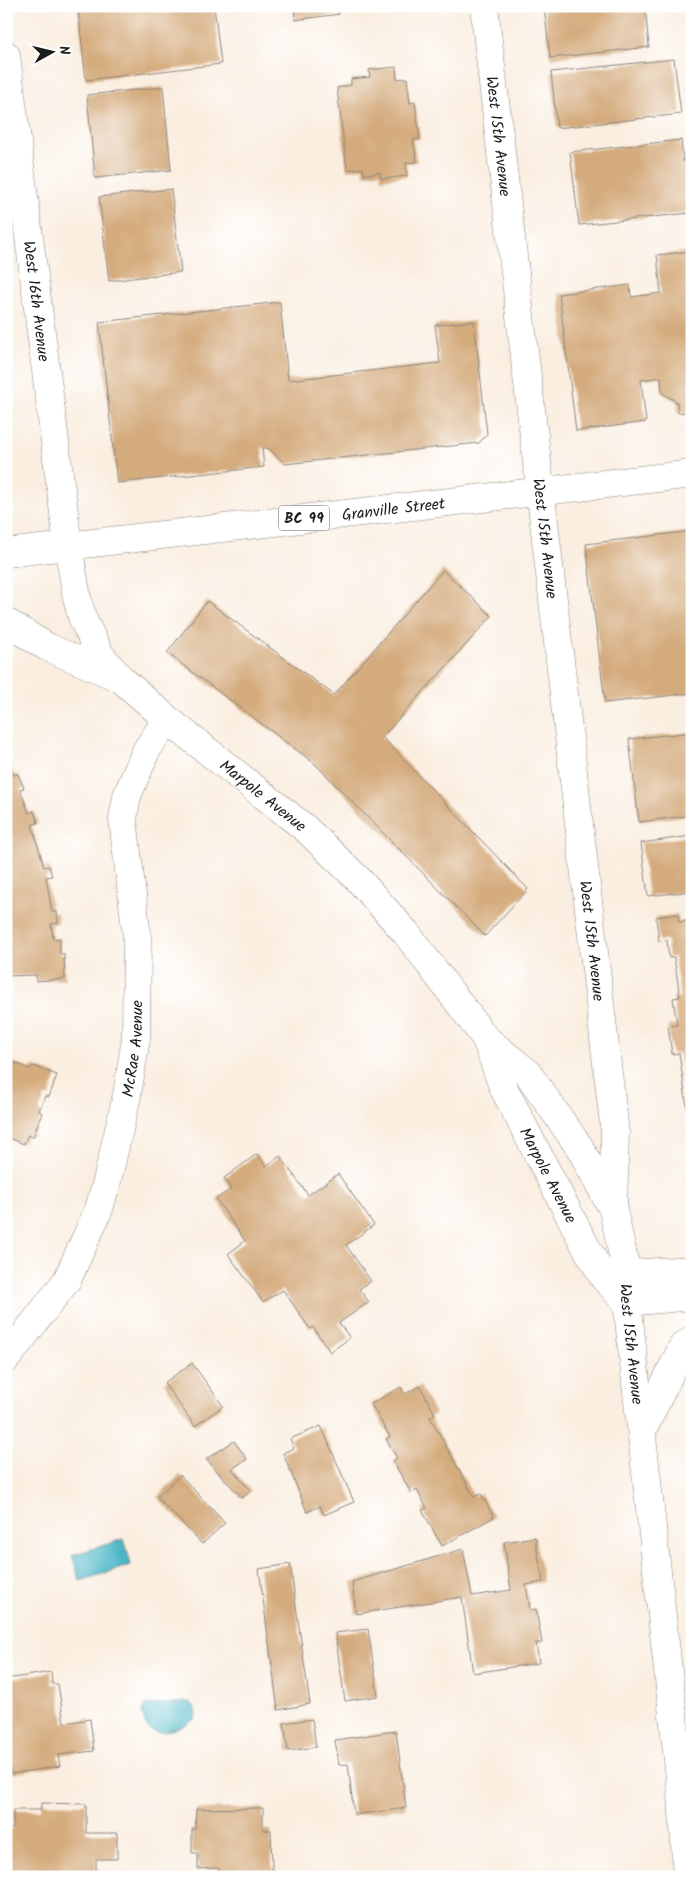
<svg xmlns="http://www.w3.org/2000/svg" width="698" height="1883" font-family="Kalam,sans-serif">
	<rect width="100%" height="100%" fill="#fff"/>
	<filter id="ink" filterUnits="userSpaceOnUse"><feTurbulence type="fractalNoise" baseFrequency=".02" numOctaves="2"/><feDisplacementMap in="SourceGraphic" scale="10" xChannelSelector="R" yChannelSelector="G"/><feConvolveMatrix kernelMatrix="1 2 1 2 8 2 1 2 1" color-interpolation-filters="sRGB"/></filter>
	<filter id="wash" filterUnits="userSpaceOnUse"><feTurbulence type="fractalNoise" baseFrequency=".0096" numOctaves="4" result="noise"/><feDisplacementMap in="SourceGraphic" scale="20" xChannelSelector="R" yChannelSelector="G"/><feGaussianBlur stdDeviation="1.12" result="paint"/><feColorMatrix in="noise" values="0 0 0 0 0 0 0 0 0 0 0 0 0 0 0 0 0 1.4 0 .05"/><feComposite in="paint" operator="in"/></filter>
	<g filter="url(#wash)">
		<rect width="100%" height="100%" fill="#faeee0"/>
		<path fill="#49b6c5" stroke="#326970" d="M 124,1539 L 131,1565 L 80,1581 L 72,1555 Z
			M 188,1702 C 195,1705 197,1710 195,1719 C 185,1725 156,1740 147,1727 C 144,1723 143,1716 142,1711 L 146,1705 Z"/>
		<g id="blocks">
			<path fill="#d4ab7d" d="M 103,6 L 214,6 L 221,64 L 86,80 L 78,9 Z
				M 294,6 L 338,6 L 339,14 L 295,20 Z
				M 544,6 L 645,6 L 649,47 L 550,58 Z
				M 674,59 L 681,114 L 557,128 L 551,72 Z
				M 396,67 L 397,79 L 407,78 L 410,103 L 415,102 L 420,139 L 413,140 L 417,162 L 406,163 L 407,176 L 381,179 L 380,172 L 364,175 L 363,168 L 347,170 L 337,88 L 351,85 L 351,79 L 370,77 L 369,70 Z
				M 163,87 L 171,170 L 95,178 L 87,95 Z
				M 681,140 L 683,161 L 692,160 L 692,199 L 688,199 L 690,213 L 579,225 L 570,152 Z
				M 171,189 L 181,272 L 109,281 L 99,197 Z
				M 692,251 L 692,411 L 678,413 L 677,402 L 662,393 L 661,377 L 641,380 L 646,422 L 576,431 L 559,294 L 630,285 L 631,297 L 661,293 L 657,255 Z
				M 280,302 L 288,380 L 440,363 L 435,325 L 474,321 L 487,434 L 479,443 L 285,464 L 268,448 L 262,448 L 264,467 L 117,483 L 99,322 Z
				M 692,531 L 692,693 L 605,703 L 586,544 Z
				M 443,570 L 492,616 L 382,737 L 528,889 L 485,936 L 314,763 L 167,653 L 207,601 L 334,695 Z
				M 692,732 L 692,815 L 639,822 L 629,739 Z
				M 6,757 L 14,775 L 18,774 L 24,788 L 20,789 L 29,813 L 34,811 L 38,823 L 32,825 L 44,867 L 49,866 L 52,876 L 46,877 L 52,912 L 57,912 L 58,923 L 51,924 L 53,939 L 60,938 L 60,954 L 64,954 L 65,979 L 36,981 L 36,975 L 6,976 Z
				M 692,836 L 692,891 L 648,896 L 641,843 Z
				M 678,914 L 679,922 L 692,920 L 692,1120 L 689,1120 L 679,1053 L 672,1054 L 668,1026 L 677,1025 L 673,998 L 680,997 L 674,957 L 669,958 L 667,940 L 659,941 L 656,917 Z
				M 6,1059 L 30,1069 L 33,1066 L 57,1075 L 49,1097 L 45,1096 L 39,1111 L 42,1113 L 33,1137 L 28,1135 L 24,1144 L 6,1137 Z
				M 257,1154 L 266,1166 L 280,1156 L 308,1195 L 338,1174 L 374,1225 L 346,1245 L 371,1281 L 359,1289 L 369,1302 L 339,1323 L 350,1338 L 330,1352 L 313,1327 L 310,1329 L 283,1290 L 263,1302 L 228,1254 L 245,1241 L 216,1199 L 231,1189 L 224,1178 Z
				M 692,1176 L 692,1203 L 691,1203 L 687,1177 Z
				M 192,1363 L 223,1406 L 195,1426 L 164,1383 Z
				M 420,1386 L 435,1414 L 430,1417 L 474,1497 L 481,1494 L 494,1517 L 442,1546 L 422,1510 L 427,1508 L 417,1490 L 411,1493 L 393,1461 L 397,1458 L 386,1439 L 390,1437 L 371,1404 L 401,1387 L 405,1394 Z
				M 321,1426 L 354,1502 L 324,1515 L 320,1506 L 307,1512 L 283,1453 L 294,1448 L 290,1439 Z
				M 234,1441 L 247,1459 L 232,1469 L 251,1491 L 242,1498 L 206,1459 Z
				M 180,1475 L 225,1523 L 202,1544 L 157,1497 Z
				M 535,1537 L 543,1582 L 526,1585 L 530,1610 L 536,1609 L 542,1643 L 536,1643 L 539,1663 L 473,1673 L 462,1597 L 356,1614 L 352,1582 L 463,1549 L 472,1596 L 511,1590 L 504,1542 Z
				M 290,1564 L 310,1704 L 278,1710 L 259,1569 Z
				M 368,1629 L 378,1696 L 345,1701 L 335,1633 Z
				M 51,1672 L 52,1684 L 58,1684 L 64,1723 L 90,1719 L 94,1751 L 58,1755 L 60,1766 L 11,1774 L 9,1761 L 6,1761 L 6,1679 Z
				M 312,1719 L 316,1747 L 288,1751 L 284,1723 Z
				M 396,1731 L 406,1808 L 354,1815 L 348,1764 L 339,1765 L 335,1740 Z
				M 41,1803 L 86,1804 L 86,1833 L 117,1833 L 117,1859 L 96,1859 L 96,1877 L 6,1877 L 6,1829 L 13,1829 L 13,1810 L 41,1810 Z
				M 263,1808 L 263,1830 L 271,1830 L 272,1869 L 276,1871 L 276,1877 L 219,1877 L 219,1868 L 198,1869 L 198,1853 L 192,1853 L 192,1829 L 195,1829 L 196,1809 Z"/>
		</g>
	</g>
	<g filter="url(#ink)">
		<use href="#blocks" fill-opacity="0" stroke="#8b857e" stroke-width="1"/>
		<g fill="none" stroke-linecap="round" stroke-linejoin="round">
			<defs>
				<g id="street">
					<path id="s1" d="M 484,6 L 615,1133 L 613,1210"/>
					<path id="s2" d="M 6,1359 L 67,1280 L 99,1209 L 107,1181 L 127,1095 L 136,1038 L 137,937 L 123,819 L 127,796 L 146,751 L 167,719"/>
				</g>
				<g id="secondary">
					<path id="s3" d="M 6,55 L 68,545 L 77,598 L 83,620 L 101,656 L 120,678 L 167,719 L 305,828 L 358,879 L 406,933 L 486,1039 L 527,1072 L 580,1148 L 613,1210 L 627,1274 L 627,1302 L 682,1796 L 687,1877"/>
					<path id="s4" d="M 486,1039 L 503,1087 L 585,1245 L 604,1278 L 627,1302"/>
					<path d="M 609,1278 L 627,1274 L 692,1270"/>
					<path d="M 627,1302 L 692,1296"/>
					<path d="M 642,1431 L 683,1346 L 692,1340"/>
				</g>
				<g id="highway">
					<path id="s5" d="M 6,553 L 692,474"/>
					<path d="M 6,622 L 47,647 L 120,678"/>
				</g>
			</defs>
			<use href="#street" stroke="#8b857e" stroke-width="29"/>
			<use href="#secondary" stroke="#8b857e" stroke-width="29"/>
			<use href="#highway" stroke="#8b857e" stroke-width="29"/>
			<use href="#street" stroke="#fff" stroke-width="28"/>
			<use href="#secondary" stroke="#fff" stroke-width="28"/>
			<use href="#highway" stroke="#fff" stroke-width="28"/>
		</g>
	</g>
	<g text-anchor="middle" stroke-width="4.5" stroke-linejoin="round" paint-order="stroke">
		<rect fill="#fff" stroke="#606060" stroke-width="1" x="279" y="505.5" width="50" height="25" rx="4"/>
		<g font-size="15" font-weight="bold" fill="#1c1c1c">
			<text x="304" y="523">BC 99</text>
		</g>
		<g font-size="16" fill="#1c1c1c" stroke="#fff">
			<text dy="6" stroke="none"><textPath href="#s1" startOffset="131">West 15th Avenue</textPath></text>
			<text dy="6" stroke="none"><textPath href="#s3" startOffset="248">West 16th Avenue</textPath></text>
			<text dy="6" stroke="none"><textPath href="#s5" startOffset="390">Granville Street</textPath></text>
			<text dy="6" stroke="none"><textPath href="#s1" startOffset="536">West 15th Avenue</textPath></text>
			<text dy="6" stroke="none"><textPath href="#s3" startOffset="825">Marpole Avenue</textPath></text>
			<text dy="6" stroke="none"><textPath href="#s1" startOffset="941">West 15th Avenue</textPath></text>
			<text dy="6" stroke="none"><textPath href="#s2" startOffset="342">McRae Avenue</textPath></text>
			<text dy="6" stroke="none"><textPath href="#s4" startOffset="150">Marpole Avenue</textPath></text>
			<text dy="6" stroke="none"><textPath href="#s3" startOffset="1508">West 15th Avenue</textPath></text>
		</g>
	</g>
	<rect width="698" height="1883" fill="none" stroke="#fff" stroke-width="25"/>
	<g transform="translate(52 52) rotate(82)" stroke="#ffffff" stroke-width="4" paint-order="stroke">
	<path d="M0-4L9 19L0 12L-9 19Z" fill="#1c1c1c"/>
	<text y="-8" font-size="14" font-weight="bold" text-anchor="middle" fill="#1c1c1c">N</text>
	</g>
</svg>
